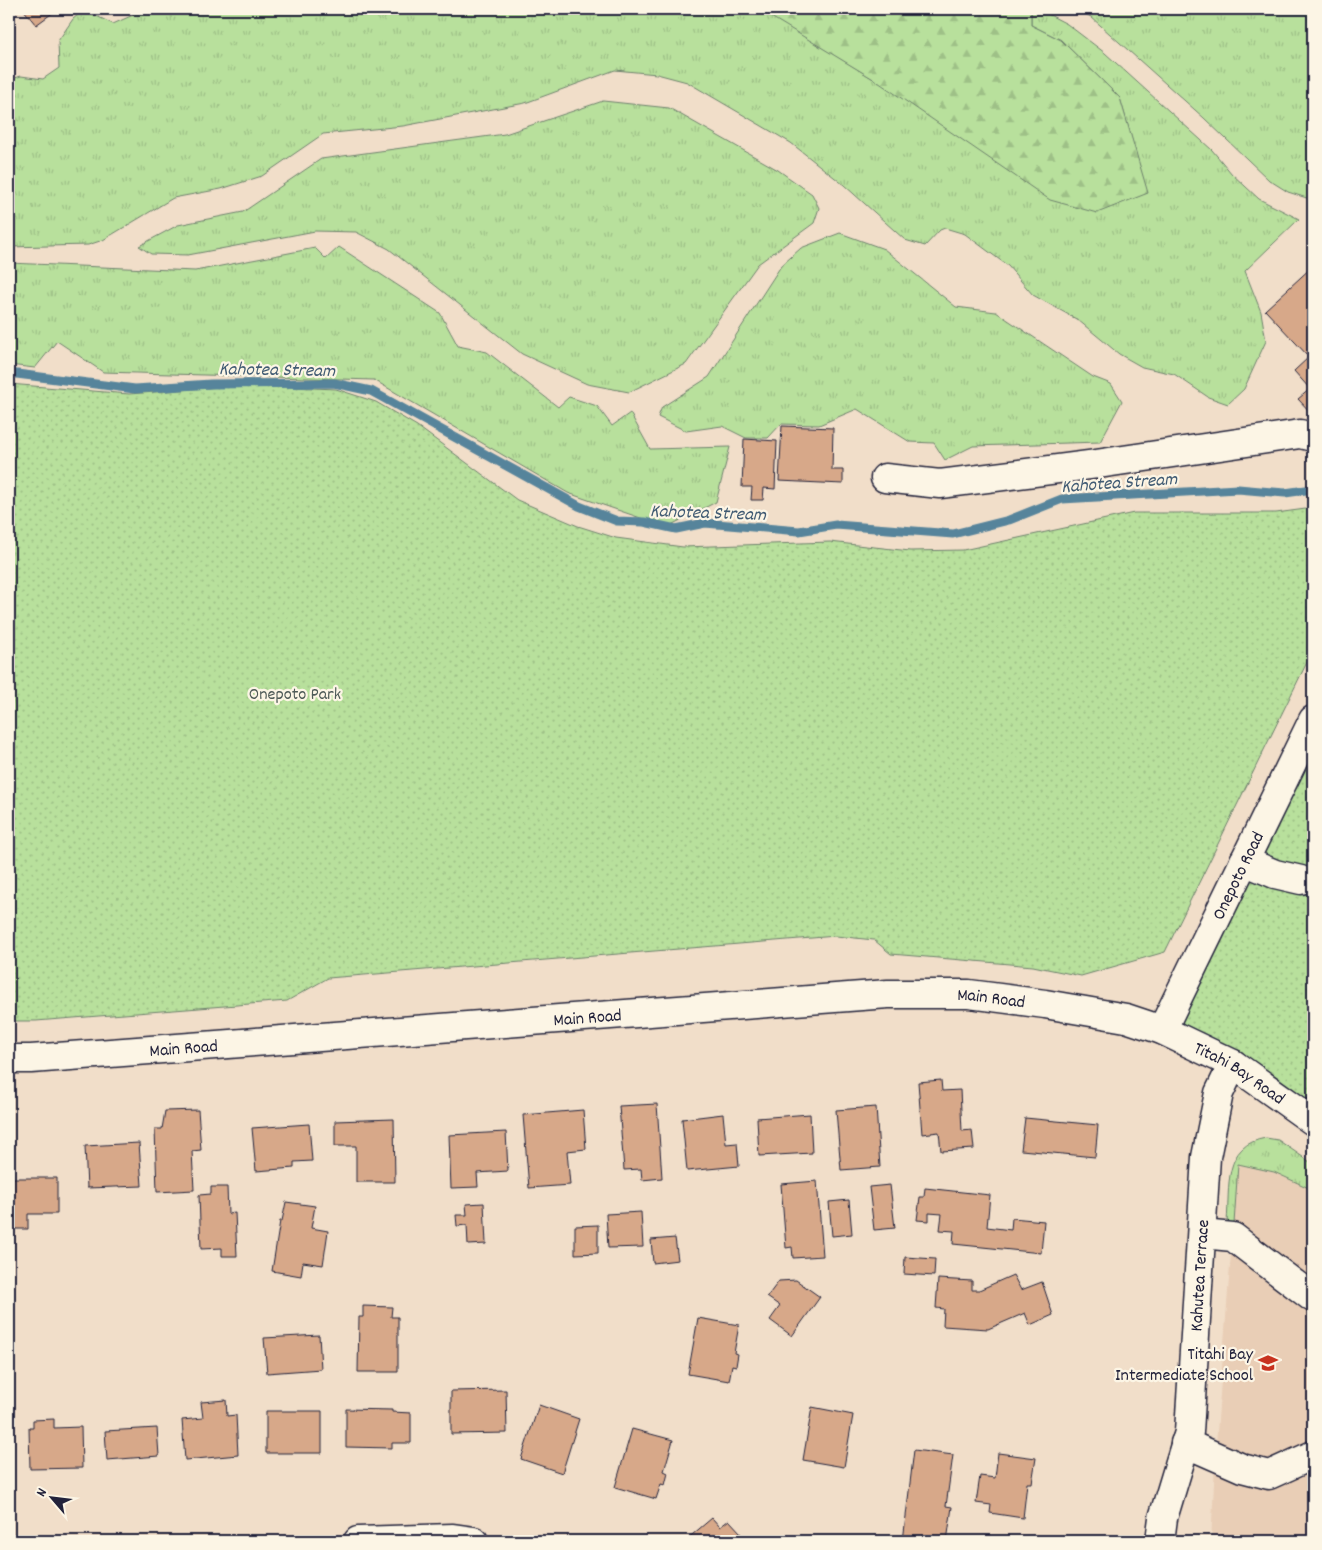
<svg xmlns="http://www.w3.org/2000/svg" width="1322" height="1550" font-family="Dekko,sans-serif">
	<defs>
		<pattern id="grass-tufts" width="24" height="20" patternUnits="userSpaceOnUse" patternTransform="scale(1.25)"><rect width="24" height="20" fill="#b8e09c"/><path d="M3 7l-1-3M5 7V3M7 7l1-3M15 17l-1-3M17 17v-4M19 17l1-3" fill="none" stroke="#9ec087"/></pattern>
		<pattern id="forest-firs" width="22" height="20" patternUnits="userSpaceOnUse" patternTransform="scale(1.25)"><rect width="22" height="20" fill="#b8e09c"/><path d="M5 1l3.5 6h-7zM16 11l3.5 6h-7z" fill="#9ec087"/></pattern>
		<pattern id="park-dots" width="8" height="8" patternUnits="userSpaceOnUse" patternTransform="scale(1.25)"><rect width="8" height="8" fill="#b8e09c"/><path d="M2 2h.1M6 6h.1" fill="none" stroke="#9ec087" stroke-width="1.8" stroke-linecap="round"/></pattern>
	</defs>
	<rect width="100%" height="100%" fill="#f1dec9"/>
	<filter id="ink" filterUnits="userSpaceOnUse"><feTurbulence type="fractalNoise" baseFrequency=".02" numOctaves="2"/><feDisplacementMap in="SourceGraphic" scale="10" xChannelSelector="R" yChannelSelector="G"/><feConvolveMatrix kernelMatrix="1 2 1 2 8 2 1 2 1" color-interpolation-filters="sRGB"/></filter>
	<g filter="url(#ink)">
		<path fill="#e9ceb6" d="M 1238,1164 L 1274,1172 L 1313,1190 L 1313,1541 L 1211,1541 L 1216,1445 Z"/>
		<path fill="url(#grass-tufts)" stroke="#6d816c" d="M 136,9 L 761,9 L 875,80 L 1147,193 L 1120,98 L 1061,40 L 1031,25 L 1031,9 L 1038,9 L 1067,24 L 1105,53 L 1212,150 L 1232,174 L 1259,199 L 1299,219 L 1245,271 L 1261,312 L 1266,341 L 1244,389 L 1228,404 L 1208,397 L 1174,374 L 1142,367 L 1119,354 L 1078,320 L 1033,295 L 1008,266 L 965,234 L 945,228 L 940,230 L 925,246 L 905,240 L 844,185 L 791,143 L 687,82 L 657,74 L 615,70 L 525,103 L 403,126 L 323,134 L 262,176 L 221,189 L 173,198 L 103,240 L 88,245 L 9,247 L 9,80 L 21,76 L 43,79 L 59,68 L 58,41 L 73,19 L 84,10 L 113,24 L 133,15 Z
			M 1077,9 L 1313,9 L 1313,200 L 1288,192 L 1269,180 L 1204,118 L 1091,17 Z
			M 603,101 L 669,108 L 778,170 L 812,194 L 819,208 L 814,223 L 758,264 L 686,364 L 629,392 L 587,384 L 522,354 L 389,249 L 356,232 L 315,231 L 188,255 L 151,254 L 139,246 L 178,225 L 243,212 L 321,159 L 505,134 Z
			M 840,233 L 884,249 L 956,307 L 996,312 L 1093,377 L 1111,384 L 1122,401 L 1100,442 L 973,446 L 945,460 L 934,443 L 910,442 L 857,409 L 819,425 L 781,424 L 768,438 L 746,438 L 722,426 L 686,431 L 658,417 L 662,407 L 709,377 L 781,266 L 801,248 Z
			M 339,247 L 440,313 L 458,346 L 487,352 L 558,407 L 569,397 L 597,406 L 612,426 L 630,413 L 650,449 L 730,447 L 716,502 L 667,527 L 568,493 L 374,380 L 103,372 L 57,341 L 35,368 L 9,365 L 9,263 L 195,271 L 315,248 L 326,259 Z
			M 1266,1138 L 1278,1140 L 1313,1164 L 1313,1190 L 1274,1172 L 1238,1164 L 1234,1224 L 1227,1222 C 1230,1187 1222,1145 1266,1138 Z"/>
		<path fill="url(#forest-firs)" stroke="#6d816c" d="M 758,9 L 1031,9 L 1031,25 L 1061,40 L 1120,98 L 1148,193 L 1097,213 L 1050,200 L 875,80 Z"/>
		<path fill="url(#park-dots)" stroke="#6d816c" d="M 9,384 L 129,394 L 247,385 L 336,389 L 376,402 L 417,426 L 517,500 L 578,526 L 616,538 L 683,547 L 830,542 L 910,551 L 963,550 L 1134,513 L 1276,513 L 1313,508 L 1313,650 L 1165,952 L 1081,976 L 1033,966 L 891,954 L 874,940 L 836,936 L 328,978 L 287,1001 L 36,1021 L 9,1021 Z
			M 1313,720 L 1313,1121 L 1162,1030 Z"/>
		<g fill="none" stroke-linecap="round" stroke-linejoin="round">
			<path stroke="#57849b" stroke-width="9" d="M 9,373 L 135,389 L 211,384 L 334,383 L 371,391 L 579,506 L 617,521 L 644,522 L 676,529 L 705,523 L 799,531 L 836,525 L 953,534 L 1009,520 L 1062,499 L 1238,489 L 1285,493 L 1313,489"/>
		</g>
		<path fill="#d7a889" stroke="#22223b" d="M 23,9 L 58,9 L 36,25 Z
			M 1313,266 L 1313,415 L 1298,399 L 1310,389 L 1294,371 L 1309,357 L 1265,310 Z
			M 782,426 L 833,428 L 832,470 L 843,470 L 843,484 L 779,481 Z
			M 744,439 L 777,441 L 775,489 L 764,488 L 763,500 L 751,500 L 752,487 L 742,487 Z
			M 941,1080 L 942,1091 L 960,1090 L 962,1131 L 972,1130 L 974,1149 L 941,1151 L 939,1132 L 922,1134 L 918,1082 Z
			M 657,1104 L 662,1178 L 642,1180 L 641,1169 L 624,1170 L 619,1106 Z
			M 876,1107 L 880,1167 L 841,1170 L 836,1110 Z
			M 198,1110 L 201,1150 L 192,1151 L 194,1190 L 157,1192 L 155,1129 L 162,1129 L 165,1111 Z
			M 583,1110 L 586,1149 L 567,1151 L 570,1185 L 529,1188 L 523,1115 Z
			M 723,1114 L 726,1144 L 737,1143 L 739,1166 L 687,1171 L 682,1119 Z
			M 810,1114 L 812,1153 L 759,1156 L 757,1118 Z
			M 1025,1118 L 1098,1125 L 1095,1157 L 1021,1150 Z
			M 394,1119 L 395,1182 L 356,1182 L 356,1146 L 335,1146 L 335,1121 Z
			M 309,1124 L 312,1161 L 294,1162 L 294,1168 L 256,1171 L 252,1128 Z
			M 506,1132 L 508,1171 L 477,1173 L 478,1187 L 451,1188 L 449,1135 Z
			M 139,1143 L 142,1186 L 87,1188 L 85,1146 Z
			M 9,1178 L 57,1178 L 57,1214 L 28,1214 L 28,1229 L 9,1229 Z
			M 817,1181 L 823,1256 L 793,1258 L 792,1247 L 786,1248 L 781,1184 Z
			M 890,1185 L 895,1228 L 874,1230 L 869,1187 Z
			M 211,1187 L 227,1187 L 228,1214 L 235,1213 L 237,1256 L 222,1256 L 222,1248 L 201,1249 L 199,1195 L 211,1194 Z
			M 925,1188 L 990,1195 L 987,1227 L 1011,1230 L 1012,1218 L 1044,1221 L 1041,1253 L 953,1244 L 954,1231 L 940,1230 L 942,1214 L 929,1213 L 929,1221 L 917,1220 L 920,1197 L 924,1197 Z
			M 849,1200 L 852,1234 L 832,1236 L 829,1202 Z
			M 286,1202 L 315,1206 L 311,1228 L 328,1231 L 323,1265 L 303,1262 L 301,1276 L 272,1271 L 280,1221 L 282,1221 Z
			M 484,1203 L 486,1244 L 468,1245 L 467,1225 L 457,1226 L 456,1215 L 467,1215 L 466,1204 Z
			M 641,1212 L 643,1247 L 608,1248 L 606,1214 Z
			M 598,1225 L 598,1253 L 575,1254 L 575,1226 Z
			M 675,1238 L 678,1260 L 653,1263 L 651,1240 Z
			M 905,1257 L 935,1259 L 934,1276 L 904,1274 Z
			M 1013,1275 L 1021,1290 L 1042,1282 L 1053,1315 L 1030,1325 L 1025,1313 L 988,1329 L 943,1326 L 944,1309 L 936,1308 L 938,1279 L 972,1281 L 972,1290 L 979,1290 Z
			M 796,1280 L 820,1297 L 792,1336 L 770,1320 L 780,1306 L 767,1297 L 779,1281 Z
			M 363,1306 L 392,1307 L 391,1317 L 398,1317 L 398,1372 L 358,1372 L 359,1317 L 363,1317 Z
			M 698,1318 L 739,1325 L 734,1353 L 738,1354 L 736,1366 L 732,1365 L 729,1381 L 688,1374 Z
			M 319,1335 L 321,1369 L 267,1373 L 264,1338 Z
			M 506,1390 L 507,1433 L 451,1434 L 451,1391 Z
			M 226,1400 L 227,1416 L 236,1415 L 238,1455 L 185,1460 L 182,1420 L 203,1418 L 201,1402 Z
			M 539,1405 L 579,1419 L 562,1473 L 521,1459 Z
			M 812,1407 L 853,1415 L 844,1467 L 803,1460 Z
			M 346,1409 L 392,1410 L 392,1412 L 411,1413 L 411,1443 L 392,1443 L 392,1448 L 346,1447 Z
			M 266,1411 L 322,1411 L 322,1453 L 266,1453 Z
			M 54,1419 L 54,1428 L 81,1427 L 82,1468 L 30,1469 L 29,1428 L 33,1428 L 33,1420 Z
			M 157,1428 L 159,1456 L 107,1460 L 105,1431 Z
			M 632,1429 L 673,1440 L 664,1471 L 668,1473 L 665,1485 L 661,1484 L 656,1499 L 615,1487 Z
			M 914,1450 L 953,1455 L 946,1506 L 952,1507 L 947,1541 L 903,1541 Z
			M 998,1453 L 1036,1458 L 1032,1483 L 1027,1483 L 1023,1518 L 990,1513 L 991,1505 L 976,1503 L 980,1476 L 995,1478 Z
			M 712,1518 L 720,1527 L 729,1520 L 741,1533 L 732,1541 L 687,1541 L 686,1540 Z"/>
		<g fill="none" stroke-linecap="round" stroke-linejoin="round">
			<defs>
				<g id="minor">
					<path d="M 885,478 L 940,484 L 1097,464 L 1300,434 L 1313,437"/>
					<path d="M 1244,861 L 1275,874 L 1301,880"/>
					<path id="s1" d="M 1162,1030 L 1313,720"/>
					<path d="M 1202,1234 L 1233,1237 L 1313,1298"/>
					<path d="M 1185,1443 L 1242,1468 L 1269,1475 L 1313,1455"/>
					<path d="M 358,1541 L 453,1538 L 474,1541"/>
					<path id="s2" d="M 1160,1541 L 1163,1518 L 1189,1432 L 1206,1157 L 1219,1093 L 1233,1064"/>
				</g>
				<g id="major">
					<path id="s3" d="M 9,1059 L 31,1059 L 888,994 L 969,994 L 1045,1004 L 1126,1018 L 1162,1030 L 1233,1064 L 1313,1121"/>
				</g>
			</defs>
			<use href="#minor" stroke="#22223b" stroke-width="31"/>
			<use href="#major" stroke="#22223b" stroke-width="31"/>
			<use href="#minor" stroke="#fcf5e5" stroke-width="28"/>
			<use href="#major" stroke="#fcf5e5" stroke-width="28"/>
		</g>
	</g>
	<defs>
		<symbol id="school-bare" viewBox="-9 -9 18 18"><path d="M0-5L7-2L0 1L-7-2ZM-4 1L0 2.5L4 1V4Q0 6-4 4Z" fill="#c8321e" stroke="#fcf5e5" stroke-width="2.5" paint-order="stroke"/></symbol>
	</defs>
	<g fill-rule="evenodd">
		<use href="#school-bare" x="1254" y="1349" width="28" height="28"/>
	</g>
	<g text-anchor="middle" stroke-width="4.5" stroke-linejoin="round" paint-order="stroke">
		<g font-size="18" fill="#4f5b58" stroke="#fcf5e5">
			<text x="295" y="699">Onepoto Park</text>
		</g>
		<g font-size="18" fill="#22223b" stroke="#fcf5e5">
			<text dy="6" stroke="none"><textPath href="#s1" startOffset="172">Onepoto Road</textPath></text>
			<text dy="6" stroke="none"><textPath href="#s3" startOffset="985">Main Road</textPath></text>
			<text dy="6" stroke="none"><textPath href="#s3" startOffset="580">Main Road</textPath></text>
			<text dy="6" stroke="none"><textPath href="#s3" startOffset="175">Main Road</textPath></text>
			<text dy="6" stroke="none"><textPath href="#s3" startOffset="1248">Titahi Bay Road</textPath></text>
			<text dy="6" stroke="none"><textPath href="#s2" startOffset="270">Kahutea Terrace</textPath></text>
		</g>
		<g font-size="18" fill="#22223b" stroke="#fcf5e5" text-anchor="end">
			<text x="1253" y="1359">Titahi Bay<tspan x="1253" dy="21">Intermediate School</tspan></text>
		</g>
		<g font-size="19" font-style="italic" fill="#415b73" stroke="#fcf5e5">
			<text transform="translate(277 368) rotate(1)" y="7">Kahotea Stream</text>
			<text transform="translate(1119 481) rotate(-4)" y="7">Kahotea Stream</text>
			<text transform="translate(708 511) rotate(2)" y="7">Kahotea Stream</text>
		</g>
	</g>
	<rect width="1322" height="1550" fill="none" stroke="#fcf5e5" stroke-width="30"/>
	<rect x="15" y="15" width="1292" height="1520" fill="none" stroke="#22223b" stroke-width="2" filter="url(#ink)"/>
	<g transform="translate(52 1498) rotate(298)" stroke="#fcf5e5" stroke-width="4" paint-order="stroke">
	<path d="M0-4L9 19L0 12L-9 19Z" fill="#22223b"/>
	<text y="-8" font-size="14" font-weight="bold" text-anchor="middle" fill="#22223b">N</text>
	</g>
</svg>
